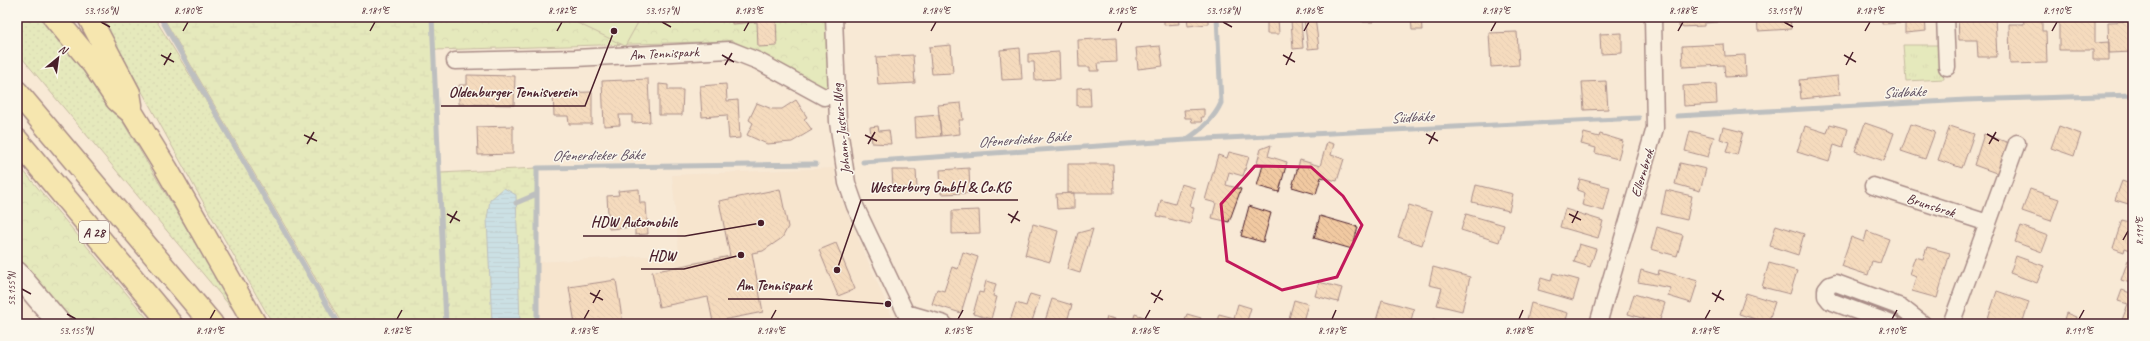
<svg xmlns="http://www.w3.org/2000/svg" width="2150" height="341" font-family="Caveat,sans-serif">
	<defs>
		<pattern id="grass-dots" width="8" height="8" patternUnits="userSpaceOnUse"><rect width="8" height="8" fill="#cfe89e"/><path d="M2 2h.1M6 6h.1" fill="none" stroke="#b3c788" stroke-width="1.8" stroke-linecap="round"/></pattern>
		<pattern id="forest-crowns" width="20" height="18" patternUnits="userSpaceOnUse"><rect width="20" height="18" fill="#cfe89e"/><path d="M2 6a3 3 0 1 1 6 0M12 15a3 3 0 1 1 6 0" fill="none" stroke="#b3c788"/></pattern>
		<pattern id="wetland-marsh" width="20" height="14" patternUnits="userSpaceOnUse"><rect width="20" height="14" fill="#cfe89e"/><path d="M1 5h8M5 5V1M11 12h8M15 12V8" fill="none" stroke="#b3c788"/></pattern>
		<pattern id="park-tufts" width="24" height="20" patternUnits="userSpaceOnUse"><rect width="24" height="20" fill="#cfe89e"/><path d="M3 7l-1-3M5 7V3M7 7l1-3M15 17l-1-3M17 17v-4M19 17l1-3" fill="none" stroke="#b3c788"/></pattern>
		<pattern id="water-rules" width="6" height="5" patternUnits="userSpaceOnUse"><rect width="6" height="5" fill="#95d5f6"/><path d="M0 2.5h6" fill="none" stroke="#82b6d3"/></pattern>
		<pattern id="building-back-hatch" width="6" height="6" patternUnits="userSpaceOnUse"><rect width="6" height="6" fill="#f1c9a1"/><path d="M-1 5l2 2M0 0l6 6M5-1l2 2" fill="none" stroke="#d0ac8b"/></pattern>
	</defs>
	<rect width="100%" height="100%" fill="#f8e9d6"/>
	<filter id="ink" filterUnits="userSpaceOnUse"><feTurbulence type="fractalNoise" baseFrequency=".025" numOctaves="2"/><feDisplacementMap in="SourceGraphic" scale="8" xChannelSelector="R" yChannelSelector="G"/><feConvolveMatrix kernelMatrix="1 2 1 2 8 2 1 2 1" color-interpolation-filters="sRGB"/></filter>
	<g filter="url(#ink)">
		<path fill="#f6dfc6" d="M 834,168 L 837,189 L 895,324 L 538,324 L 537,262 L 679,254 L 672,175 Z"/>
		<path fill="url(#grass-dots)" stroke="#8c8464" d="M 17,17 L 45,17 L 105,92 L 240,318 L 17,52 Z
			M 101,17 L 154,17 L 213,112 L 336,324 L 273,324 L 194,186 Z
			M 1844,293 L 1854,293 L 1918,324 L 1902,324 L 1848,305 L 1842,298 Z"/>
		<path fill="url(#forest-crowns)" stroke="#8c8464" d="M 432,17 L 565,17 L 625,45 L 641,17 L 831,17 L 837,94 L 733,41 L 434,50 Z
			M 17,163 L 152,324 L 71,324 L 17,259 Z"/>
		<path fill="url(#wetland-marsh)" stroke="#8c8464" d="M 163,17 L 432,17 L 440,173 L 537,168 L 537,324 L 342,324 Z"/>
		<path fill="url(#park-tufts)" stroke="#8c8464" d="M 1903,45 L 1939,45 L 1944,79 L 1906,81 Z"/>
		<path fill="#cfe89e" stroke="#8c8464" d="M 565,17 L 641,17 L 625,46 Z"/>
		<path fill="url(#water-rules)" stroke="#778ca5" d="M 504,188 L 516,195 L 520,324 L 492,324 L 487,219 L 490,200 Z"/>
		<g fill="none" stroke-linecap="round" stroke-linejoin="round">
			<path stroke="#778ca5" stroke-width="5" d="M 160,17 L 338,324
				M 432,17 L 446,324
				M 1677,116 L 1966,100 L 2133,95
				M 1187,139 C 1201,130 1214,119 1221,103 L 1217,17
				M 863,162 L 1186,140 L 1639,118
				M 516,203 L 537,194
				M 537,324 L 537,168 L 816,164"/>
		</g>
		<path fill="url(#building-back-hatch)" stroke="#4a1f2b" d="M 732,17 L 776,17 L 777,46 L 758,47 L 757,22 L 732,24 Z
			M 1164,17 L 1178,17 L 1179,24 L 1164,25 Z
			M 1187,17 L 1208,17 L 1208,24 L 1188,26 Z
			M 1267,17 L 1278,17 L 1279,34 L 1267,34 Z
			M 1363,17 L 1373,17 L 1373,22 L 1363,22 Z
			M 1411,17 L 1421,17 L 1422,30 L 1412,30 Z
			M 1679,17 L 1718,17 L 1718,22 L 1704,23 L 1704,26 L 1679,27 Z
			M 1757,17 L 1790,17 L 1791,29 L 1758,31 Z
			M 1882,17 L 1925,17 L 1926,31 L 1905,33 L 1905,23 L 1882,24 Z
			M 1958,17 L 1995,17 L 1997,57 L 1978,57 L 1977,40 L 1959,40 Z
			M 2023,17 L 2042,17 L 2042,31 L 2046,31 L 2047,63 L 2010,64 L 2009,24 L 2024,24 Z
			M 1315,18 L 1319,48 L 1308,49 L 1304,19 Z
			M 2095,18 L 2095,43 L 2109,42 L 2109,60 L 2093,60 L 2093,50 L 2059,50 L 2059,19 Z
			M 1301,19 L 1303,48 L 1293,49 L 1291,20 Z
			M 2133,21 L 2133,52 L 2109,53 L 2108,22 Z
			M 1517,32 L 1519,65 L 1491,67 L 1489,33 Z
			M 1622,33 L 1622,53 L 1601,54 L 1600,34 Z
			M 1116,38 L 1117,62 L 1098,63 L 1099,71 L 1090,71 L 1090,67 L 1079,67 L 1078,40 Z
			M 1724,44 L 1725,56 L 1745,55 L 1746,76 L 1725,77 L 1724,65 L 1683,67 L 1682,46 Z
			M 951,45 L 953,73 L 932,74 L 929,47 Z
			M 1160,46 L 1163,66 L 1138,69 L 1136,48 Z
			M 1020,48 L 1022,79 L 1002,80 L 1000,50 Z
			M 1059,52 L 1060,79 L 1035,80 L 1034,62 L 1028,62 L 1028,54 Z
			M 913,55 L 915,83 L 878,85 L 876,57 Z
			M 467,75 L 515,76 L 514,105 L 459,104 L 459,85 L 467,85 Z
			M 1838,76 L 1840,95 L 1801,99 L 1799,80 Z
			M 648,79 L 650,122 L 632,123 L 632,115 L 619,115 L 620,125 L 604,126 L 602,81 Z
			M 1606,81 L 1608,109 L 1584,110 L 1582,82 Z
			M 659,84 L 668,85 L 668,90 L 683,90 L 682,115 L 659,115 Z
			M 726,84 L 727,101 L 738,100 L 740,138 L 729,139 L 727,115 L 702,117 L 700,86 Z
			M 1716,84 L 1717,104 L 1684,106 L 1683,86 Z
			M 1090,87 L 1091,106 L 1077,106 L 1077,88 Z
			M 592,92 L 592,124 L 569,124 L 568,116 L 554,116 L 553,93 Z
			M 796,100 L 807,117 L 804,119 L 812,130 L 792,142 L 767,144 L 747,135 L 753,123 L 749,120 L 757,103 L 772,109 L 782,109 Z
			M 961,103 L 963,120 L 959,120 L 960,134 L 941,136 L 938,105 Z
			M 1204,109 L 1204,117 L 1201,117 L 1202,122 L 1192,122 L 1191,118 L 1185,118 L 1184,110 Z
			M 939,115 L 941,136 L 916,138 L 915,117 Z
			M 1865,123 L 1894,133 L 1884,161 L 1855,151 Z
			M 1830,124 L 1848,129 L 1843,148 L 1834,145 L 1829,162 L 1797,152 L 1805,126 L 1827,133 Z
			M 1911,124 L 1935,132 L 1925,159 L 1901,151 Z
			M 513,126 L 513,154 L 478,155 L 477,127 Z
			M 878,126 L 879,131 L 889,130 L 891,144 L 872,143 L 870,127 Z
			M 1950,126 L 1974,134 L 1962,168 L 1938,160 Z
			M 2059,126 L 2081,134 L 2074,156 L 2051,148 Z
			M 1723,127 L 1743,132 L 1737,155 L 1726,152 L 1729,142 L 1720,139 Z
			M 1690,131 L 1714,137 L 1708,157 L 1685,151 Z
			M 1584,133 L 1599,137 L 1600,134 L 1623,141 L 1618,159 L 1595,153 L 1596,148 L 1581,144 Z
			M 1984,134 L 2009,143 L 1999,174 L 1974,165 Z
			M 1327,142 L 1334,144 L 1331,155 L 1344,159 L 1337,181 L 1321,177 L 1316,194 L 1292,187 L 1300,160 L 1320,166 Z
			M 1271,145 L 1268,156 L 1287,162 L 1279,192 L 1257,186 L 1263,165 L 1257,163 L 1261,149 Z
			M 1229,152 L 1249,157 L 1243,176 L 1229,172 L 1226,185 L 1241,189 L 1229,222 L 1212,218 L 1216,203 L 1205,200 L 1218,155 L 1227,158 Z
			M 1680,163 L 1706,169 L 1700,191 L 1675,184 Z
			M 1068,164 L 1113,164 L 1114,193 L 1068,193 Z
			M 969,168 L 970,193 L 941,194 L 940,170 Z
			M 892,170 L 916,170 L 917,188 L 893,188 Z
			M 1580,179 L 1610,187 L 1604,211 L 1582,205 L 1585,193 L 1577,190 Z
			M 2122,181 L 2133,185 L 2132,205 L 2115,200 Z
			M 1181,184 L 1195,188 L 1190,207 L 1194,208 L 1190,224 L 1157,216 L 1161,200 L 1175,204 Z
			M 1476,185 L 1513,194 L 1509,211 L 1472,202 Z
			M 639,189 L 640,203 L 646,203 L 648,234 L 635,235 L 635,227 L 609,229 L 607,196 L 619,195 L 618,191 Z
			M 780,189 L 788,227 L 782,238 L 763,251 L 752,253 L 763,312 L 713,322 L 708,297 L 659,307 L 652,272 L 730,256 L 719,201 Z
			M 2030,189 L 2059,199 L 2051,221 L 2022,211 Z
			M 1666,190 L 1692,196 L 1687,220 L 1661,214 Z
			M 1074,193 L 1074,208 L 1057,209 L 1056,194 Z
			M 1409,205 L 1432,212 L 1422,245 L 1398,237 Z
			M 1249,206 L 1271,213 L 1263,242 L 1241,236 Z
			M 1565,209 L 1603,221 L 1598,238 L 1560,227 Z
			M 979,210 L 980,233 L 952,234 L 952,211 Z
			M 1466,214 L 1504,225 L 1499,242 L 1461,230 Z
			M 1320,216 L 1358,227 L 1352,249 L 1314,238 Z
			M 2122,220 L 2133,223 L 2133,251 L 2125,248 L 2124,252 L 2113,248 Z
			M 1033,224 L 1058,231 L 1050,262 L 1025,255 Z
			M 1776,225 L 1804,234 L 1798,255 L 1770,246 Z
			M 2021,226 L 2048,236 L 2042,252 L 2015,242 Z
			M 1657,227 L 1683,235 L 1677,256 L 1651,249 Z
			M 1093,229 L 1080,273 L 1067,269 L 1078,233 Z
			M 1867,231 L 1889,239 L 1880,263 L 1872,261 L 1868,275 L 1841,266 L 1851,237 L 1864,242 Z
			M 836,243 L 855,289 L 838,296 L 819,250 Z
			M 1579,244 L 1596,249 L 1590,267 L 1574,262 Z
			M 1927,247 L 1950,253 L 1937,298 L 1912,291 L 1916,277 L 1909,274 L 1915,257 L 1923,259 Z
			M 963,252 L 978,257 L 961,313 L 932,304 L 937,289 L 944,291 L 952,267 L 958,269 Z
			M 2016,256 L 2044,266 L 2037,283 L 2010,273 Z
			M 2128,260 L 2133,262 L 2133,284 L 2121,280 Z
			M 1769,263 L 1797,271 L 1790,294 L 1762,287 Z
			M 1433,267 L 1470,277 L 1462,311 L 1437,305 L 1442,288 L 1429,285 Z
			M 1641,270 L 1658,275 L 1659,270 L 1698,281 L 1691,303 L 1668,296 L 1671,288 L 1638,282 Z
			M 1553,273 L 1579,280 L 1573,300 L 1538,290 L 1541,278 L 1551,281 Z
			M 616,280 L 623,324 L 575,324 L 569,287 Z
			M 986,281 L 996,284 L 993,296 L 997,297 L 991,319 L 973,314 L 979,292 L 983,293 Z
			M 1319,282 L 1342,288 L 1338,302 L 1315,296 Z
			M 2122,290 L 2133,294 L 2133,324 L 2122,320 L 2128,304 L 2118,301 Z
			M 1997,291 L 2029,302 L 2022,324 L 1995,324 L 1987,321 Z
			M 1746,293 L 1775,302 L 1768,323 L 1739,314 Z
			M 1030,294 L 1040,297 L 1031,324 L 1009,324 L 1016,303 L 1026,306 Z
			M 1634,294 L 1665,303 L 1659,323 L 1628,314 Z
			M 1052,299 L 1072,305 L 1066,324 L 1044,324 Z
			M 1294,300 L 1308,304 L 1302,324 L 1288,322 Z
			M 1382,300 L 1414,309 L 1410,324 L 1375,324 Z
			M 1531,303 L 1568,313 L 1565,324 L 1540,324 L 1527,320 Z
			M 1238,304 L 1251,308 L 1246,324 L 1216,324 L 1219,314 L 1234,318 Z
			M 2066,313 L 2076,317 L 2074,324 L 2054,324 L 2056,320 L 2063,323 Z
			M 1135,314 L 1150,319 L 1149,324 L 1132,324 Z
			M 1187,314 L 1201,318 L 1200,324 L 1184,324 Z
			M 1107,317 L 1115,319 L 1113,324 L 1105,324 Z
			M 1433,319 L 1451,324 L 1432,324 Z"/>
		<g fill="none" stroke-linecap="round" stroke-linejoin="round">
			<defs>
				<path id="street" d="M 834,17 L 838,122 L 847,183 L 855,206 L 911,324
					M 1945,17 L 1947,67
					M 455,61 L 575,58 L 730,50 L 758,61 L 824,97 L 837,94
					M 1873,186 L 1988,223 L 1951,324
					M 1988,223 L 2017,143
					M 906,313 L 944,324
					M 1598,324 L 1655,128 L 1653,17
					M 1892,324 L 1830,301 L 1826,296 L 1826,290 L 1830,285 L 1836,283 L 1901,307 L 1923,324"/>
				<path id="secondary" d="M 17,273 L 60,324"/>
				<path id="highway" d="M 54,17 L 93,64 L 117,100 L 132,113 L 166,168 L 255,324
					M 89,17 L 129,93 L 131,105
					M 17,92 L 212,324
					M 17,140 L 171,324"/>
			</defs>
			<use href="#street" stroke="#4a1f2b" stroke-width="19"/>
			<use href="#secondary" stroke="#4a1f2b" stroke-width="25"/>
			<use href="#highway" stroke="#4a1f2b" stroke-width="25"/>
			<use href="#street" stroke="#fbf7ec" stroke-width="16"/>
			<use href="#secondary" stroke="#fbf7ec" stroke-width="22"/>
			<use href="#highway" stroke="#f4e382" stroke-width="22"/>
		</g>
	</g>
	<path d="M0 0H2150V341H0ZM 1255,166 L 1311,167 L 1343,196 L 1362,225 L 1337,277 L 1282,290 L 1227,261 L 1221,204 Z" fill="#f8e9d6" fill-opacity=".55" fill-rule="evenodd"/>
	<path fill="none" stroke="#c2185b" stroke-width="3" stroke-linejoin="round" d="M 1255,166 L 1311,167 L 1343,196 L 1362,225 L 1337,277 L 1282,290 L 1227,261 L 1221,204 Z"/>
	<path fill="none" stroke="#4a1f2b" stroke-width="1.5" d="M 101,22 L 110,27M 662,22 L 671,27M 1223,22 L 1232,27M 1784,22 L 1793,27M 183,31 L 188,22M 370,31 L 375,22M 557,31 L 562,22M 744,31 L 749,22M 931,31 L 936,22M 1118,31 L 1122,22M 1304,31 L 1309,22M 1491,31 L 1496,22M 1678,31 L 1683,22M 1865,31 L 1870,22M 2052,31 L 2057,22M 161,55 L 174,62M 722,55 L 734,62M 1283,55 L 1295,62M 1844,55 L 1856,62M 164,65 L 171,53M 725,65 L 732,53M 1286,65 L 1292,52M 1846,65 L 1853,52M 1426,134 L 1438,141M 1987,134 L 1999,141M 304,135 L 317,141M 865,135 L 877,141M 307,144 L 314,132M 868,144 L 875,132M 1429,144 L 1435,132M 1989,144 L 1996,132M 447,214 L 460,221M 1008,214 L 1020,221M 1569,214 L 1581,220M 450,223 L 457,211M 1011,223 L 1018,211M 1572,223 L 1578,211M 2123,240 L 2128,231M 22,289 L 31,294M 590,293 L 603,300M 1151,293 L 1163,300M 1712,293 L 1724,300M 1715,302 L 1721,290M 593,303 L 600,290M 1154,303 L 1161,290M 67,314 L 76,319M 210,319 L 215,310M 397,319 L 402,310M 584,319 L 589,310M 771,319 L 776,310M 958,319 L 963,310M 1145,319 L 1150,310M 1332,319 L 1336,310M 1519,319 L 1523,310M 1705,319 L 1710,310M 1892,319 L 1897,310M 2079,319 L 2084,310"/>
	<g text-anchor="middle" stroke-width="3" stroke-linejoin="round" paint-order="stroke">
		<rect fill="#fbf7ec" stroke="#7f6065" stroke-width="1" x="79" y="221" width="30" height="22" rx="3"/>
		<g font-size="13" font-weight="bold" fill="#4a1f2b">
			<text x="94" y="237">A 28</text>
		</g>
		<g font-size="14" fill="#4a1f2b" stroke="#fbf7ec">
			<text transform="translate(664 53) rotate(-3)" y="5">Am Tennispark</text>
			<text transform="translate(841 129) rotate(-96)" y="5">Johann-Justus-Weg</text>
			<text transform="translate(1642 173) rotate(-73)" y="5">Ellernbrok</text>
			<text transform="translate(1931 205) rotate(18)" y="5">Brunsbrok</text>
		</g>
		<g font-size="15" font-style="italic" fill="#5d4c5e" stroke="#fbf7ec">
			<text transform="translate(1904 92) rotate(-3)" y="5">Südbäke</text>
			<text transform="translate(1412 117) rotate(-3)" y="5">Südbäke</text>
			<text transform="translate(1024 139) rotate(-4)" y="5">Ofenerdieker Bäke</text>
			<text transform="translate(598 155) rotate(-1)" y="5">Ofenerdieker Bäke</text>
		</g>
	</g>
	<path fill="none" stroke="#4a1f2b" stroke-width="1.5" d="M614 31L585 106H441M837 270L861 200H1018M761 223L685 236H583M741 255L684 269H641M888 304L819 299H728"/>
	<g fill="#4a1f2b" stroke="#fbf7ec" stroke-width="1.5">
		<circle cx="614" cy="31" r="4"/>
		<circle cx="837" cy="270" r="4"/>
		<circle cx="761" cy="223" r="4"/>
		<circle cx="741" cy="255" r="4"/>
		<circle cx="888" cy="304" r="4"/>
	</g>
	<g font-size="15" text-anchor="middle" font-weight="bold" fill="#4a1f2b" stroke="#fbf7ec" stroke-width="3" stroke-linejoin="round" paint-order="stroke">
		<text x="513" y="97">Oldenburger Tennisverein</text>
		<text x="940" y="192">Westerburg GmbH &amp; Co.KG</text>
		<text x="634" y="227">HDW Automobile</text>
		<text x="662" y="261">HDW</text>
		<text x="774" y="290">Am Tennispark</text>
	</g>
	<rect width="2150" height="341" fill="none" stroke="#fbf7ec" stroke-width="44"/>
	<g transform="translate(58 58) rotate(29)" stroke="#fbf7ec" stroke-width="3" paint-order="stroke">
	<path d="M0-3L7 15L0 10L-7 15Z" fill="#4a1f2b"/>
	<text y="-6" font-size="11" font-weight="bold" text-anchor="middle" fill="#4a1f2b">N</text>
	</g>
	<rect x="22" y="22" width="2106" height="297" fill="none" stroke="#4a1f2b" stroke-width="1.5"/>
	<g font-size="10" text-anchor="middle" fill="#4a1f2b">
		<text x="101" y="14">53.156°N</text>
		<text x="188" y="14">8.180°E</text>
		<text x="375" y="14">8.181°E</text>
		<text x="562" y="14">8.182°E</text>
		<text x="662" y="14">53.157°N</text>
		<text x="749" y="14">8.183°E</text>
		<text x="936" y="14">8.184°E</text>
		<text x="1122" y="14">8.185°E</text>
		<text x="1223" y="14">53.158°N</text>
		<text x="1309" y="14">8.186°E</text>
		<text x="1496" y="14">8.187°E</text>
		<text x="1683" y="14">8.188°E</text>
		<text x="1784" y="14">53.159°N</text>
		<text x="1870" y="14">8.189°E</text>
		<text x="2057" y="14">8.190°E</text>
		<text transform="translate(2139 231) rotate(-90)" y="4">8.191°E</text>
		<text transform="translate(11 289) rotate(-90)" y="4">53.155°N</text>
		<text x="76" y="334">53.155°N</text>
		<text x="210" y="334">8.181°E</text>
		<text x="397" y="334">8.182°E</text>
		<text x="584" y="334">8.183°E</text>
		<text x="771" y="334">8.184°E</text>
		<text x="958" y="334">8.185°E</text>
		<text x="1145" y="334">8.186°E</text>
		<text x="1332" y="334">8.187°E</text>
		<text x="1519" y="334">8.188°E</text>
		<text x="1705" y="334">8.189°E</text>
		<text x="1892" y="334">8.190°E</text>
		<text x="2079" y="334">8.191°E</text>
	</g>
</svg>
